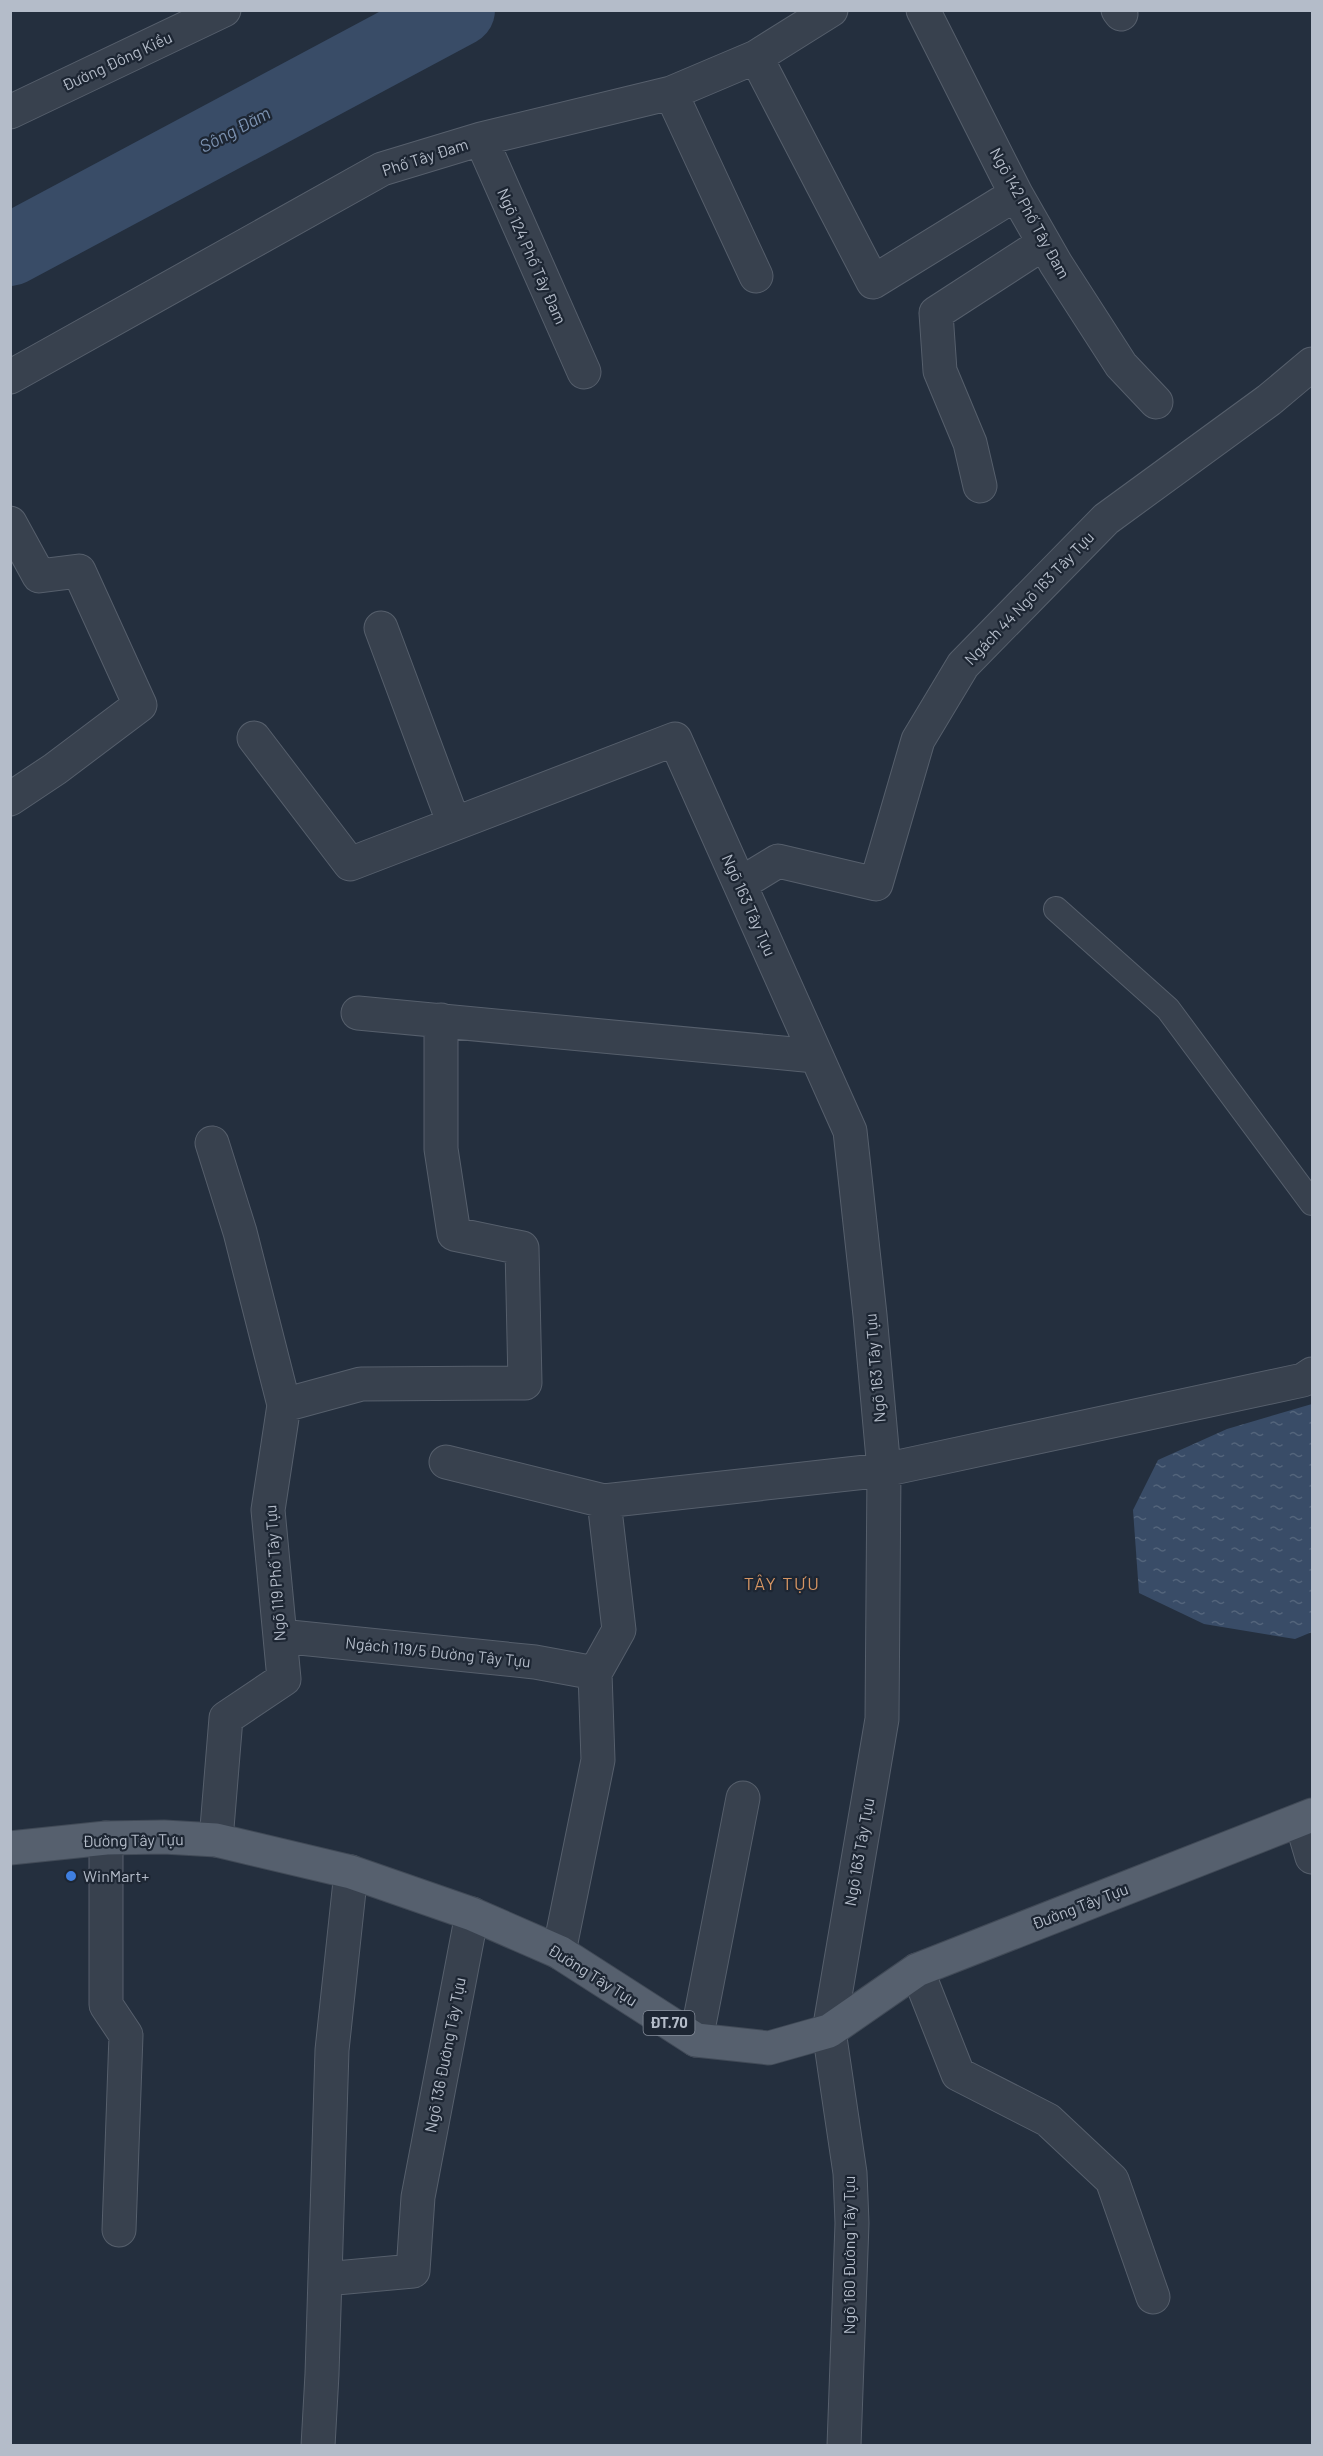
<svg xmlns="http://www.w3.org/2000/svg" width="1323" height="2456" font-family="Barlow,sans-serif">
	<defs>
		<pattern id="water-ripples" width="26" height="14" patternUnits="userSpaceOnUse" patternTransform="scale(1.5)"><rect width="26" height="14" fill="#394c67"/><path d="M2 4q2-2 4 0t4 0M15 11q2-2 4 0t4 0" fill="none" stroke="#53647b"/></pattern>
	</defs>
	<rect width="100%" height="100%" fill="#242f3e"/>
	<path fill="url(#water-ripples)" d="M 1312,1404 L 1312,1632 L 1295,1639 L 1204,1624 L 1139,1593 L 1133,1510 L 1158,1460 L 1227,1429 Z"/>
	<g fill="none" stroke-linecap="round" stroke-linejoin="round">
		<path stroke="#394c67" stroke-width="72" d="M 10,250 L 459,10"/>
		<defs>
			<path id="service" d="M 1056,909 L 1168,1009 L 1312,1203"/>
			<path id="minor" d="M 923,10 L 1016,194 L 1056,264 L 1121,365 L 1156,402
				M 1118,10 L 1121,14
				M 756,57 L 873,282 L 1016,194
				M 671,93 L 756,276
				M 10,112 L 224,10
				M 481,139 L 584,372
				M 10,377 L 382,169 L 481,139 L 671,93 L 756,57 L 831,10
				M 980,486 L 970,443 L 940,371 L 936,313 L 1044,243
				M 10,523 L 39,576 L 79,571 L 140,705 L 55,769 L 10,799
				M 381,628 L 454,824
				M 254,738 L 350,864 L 675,739 L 850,1131 L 870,1315 L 884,1470 L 882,1719 L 829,2031 L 850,2173 L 852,2223 L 844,2446
				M 740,884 L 778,861 L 876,884 L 918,740 L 963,665 L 1106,519 L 1269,400 L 1312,364
				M 358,1013 L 815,1056
				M 212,1143 L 240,1232 L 284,1405 L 268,1510 L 284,1679 L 226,1718 L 216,1840
				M 284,1405 L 361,1384 L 525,1383 L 522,1248 L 454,1234 L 441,1149 L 441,1020
				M 446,1462 L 604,1501 L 884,1470 L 1303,1380 L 1312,1374
				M 280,1636 L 535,1662 L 595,1673
				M 1301,1820 L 1312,1857
				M 106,1838 L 106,2005 L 126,2035 L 119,2230
				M 559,1952 L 598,1760 L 595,1673 L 619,1630 L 604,1501
				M 917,1970 L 958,2074 L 1048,2120 L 1112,2180 L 1153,2297
				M 696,2040 L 743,1798
				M 325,2279 L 413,2271 L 418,2197 L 472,1914
				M 318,2446 L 322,2374 L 332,2050 L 351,1872"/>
			<path id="primary" d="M 10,1848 L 106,1838 L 164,1837 L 216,1840 L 351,1872 L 472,1914 L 559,1952 L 696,2040 L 769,2048 L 829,2031 L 917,1970 L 1312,1815"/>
		</defs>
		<use href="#service" stroke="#565f6c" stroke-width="26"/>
		<use href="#minor" stroke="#565f6c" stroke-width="35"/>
		<use href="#primary" stroke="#414a57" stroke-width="35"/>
		<use href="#service" stroke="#38414e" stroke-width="24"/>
		<use href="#minor" stroke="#38414e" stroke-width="33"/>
		<use href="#primary" stroke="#56606e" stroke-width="33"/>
	</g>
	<circle fill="#3f7fe0" stroke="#1d2633" stroke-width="2" cx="71" cy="1876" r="6"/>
	<g text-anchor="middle" stroke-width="4.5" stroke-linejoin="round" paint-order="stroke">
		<rect fill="#1d2633" stroke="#878f9c" stroke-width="1.5" x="643.5" y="2011" width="51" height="24" rx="4.5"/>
		<g font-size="15" font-weight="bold" fill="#b4bcc9">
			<text x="669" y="2028">ĐT.70</text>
		</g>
		<g font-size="16" fill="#b4bcc9" stroke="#1d2633">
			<text transform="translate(117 61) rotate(-25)" y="6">Đường Đông Kiều</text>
			<text transform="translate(425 157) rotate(-18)" y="6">Phố Tây Đam</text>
			<text transform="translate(1030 213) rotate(61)" y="6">Ngõ 142 Phố Tây Đam</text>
			<text transform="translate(532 256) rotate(66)" y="6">Ngõ 124 Phố Tây Đam</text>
			<text transform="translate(1029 598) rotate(-46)" y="6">Ngách 44 Ngõ 163 Tây Tựu</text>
			<text transform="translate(749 905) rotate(66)" y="6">Ngõ 163 Tây Tựu</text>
			<text transform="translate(875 1368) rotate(-95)" y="6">Ngõ 163 Tây Tựu</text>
			<text transform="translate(275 1573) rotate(-94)" y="6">Ngõ 119 Phố Tây Tựu</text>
			<text transform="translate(438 1652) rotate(6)" y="6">Ngách 119/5 Đường Tây Tựu</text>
			<text transform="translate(133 1840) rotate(-1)" y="6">Đường Tây Tựu</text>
			<text transform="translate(859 1852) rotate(-80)" y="6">Ngõ 163 Tây Tựu</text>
			<text transform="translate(1080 1906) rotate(-21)" y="6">Đường Tây Tựu</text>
			<text transform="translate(593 1975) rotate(32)" y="6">Đường Tây Tựu</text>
			<text transform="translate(445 2055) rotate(-79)" y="6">Ngõ 136 Đường Tây Tựu</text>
			<text transform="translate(849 2255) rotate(-90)" y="6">Ngõ 160 Đường Tây Tựu</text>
		</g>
		<g font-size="16" fill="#b4bcc9" stroke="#1d2633" text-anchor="start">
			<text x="83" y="1882">WinMart+</text>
		</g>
		<g font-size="18" font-style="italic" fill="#7c92b1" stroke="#1d2633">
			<text transform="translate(235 130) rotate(-28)" y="6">Sông Đăm</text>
		</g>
		<g font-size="18" letter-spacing="1.5" fill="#d59563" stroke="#1d2633">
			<text x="782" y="1590">TÂY TỰU</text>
		</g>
	</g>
	<rect width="1323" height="2456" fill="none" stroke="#b4bcc9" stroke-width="24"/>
</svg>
